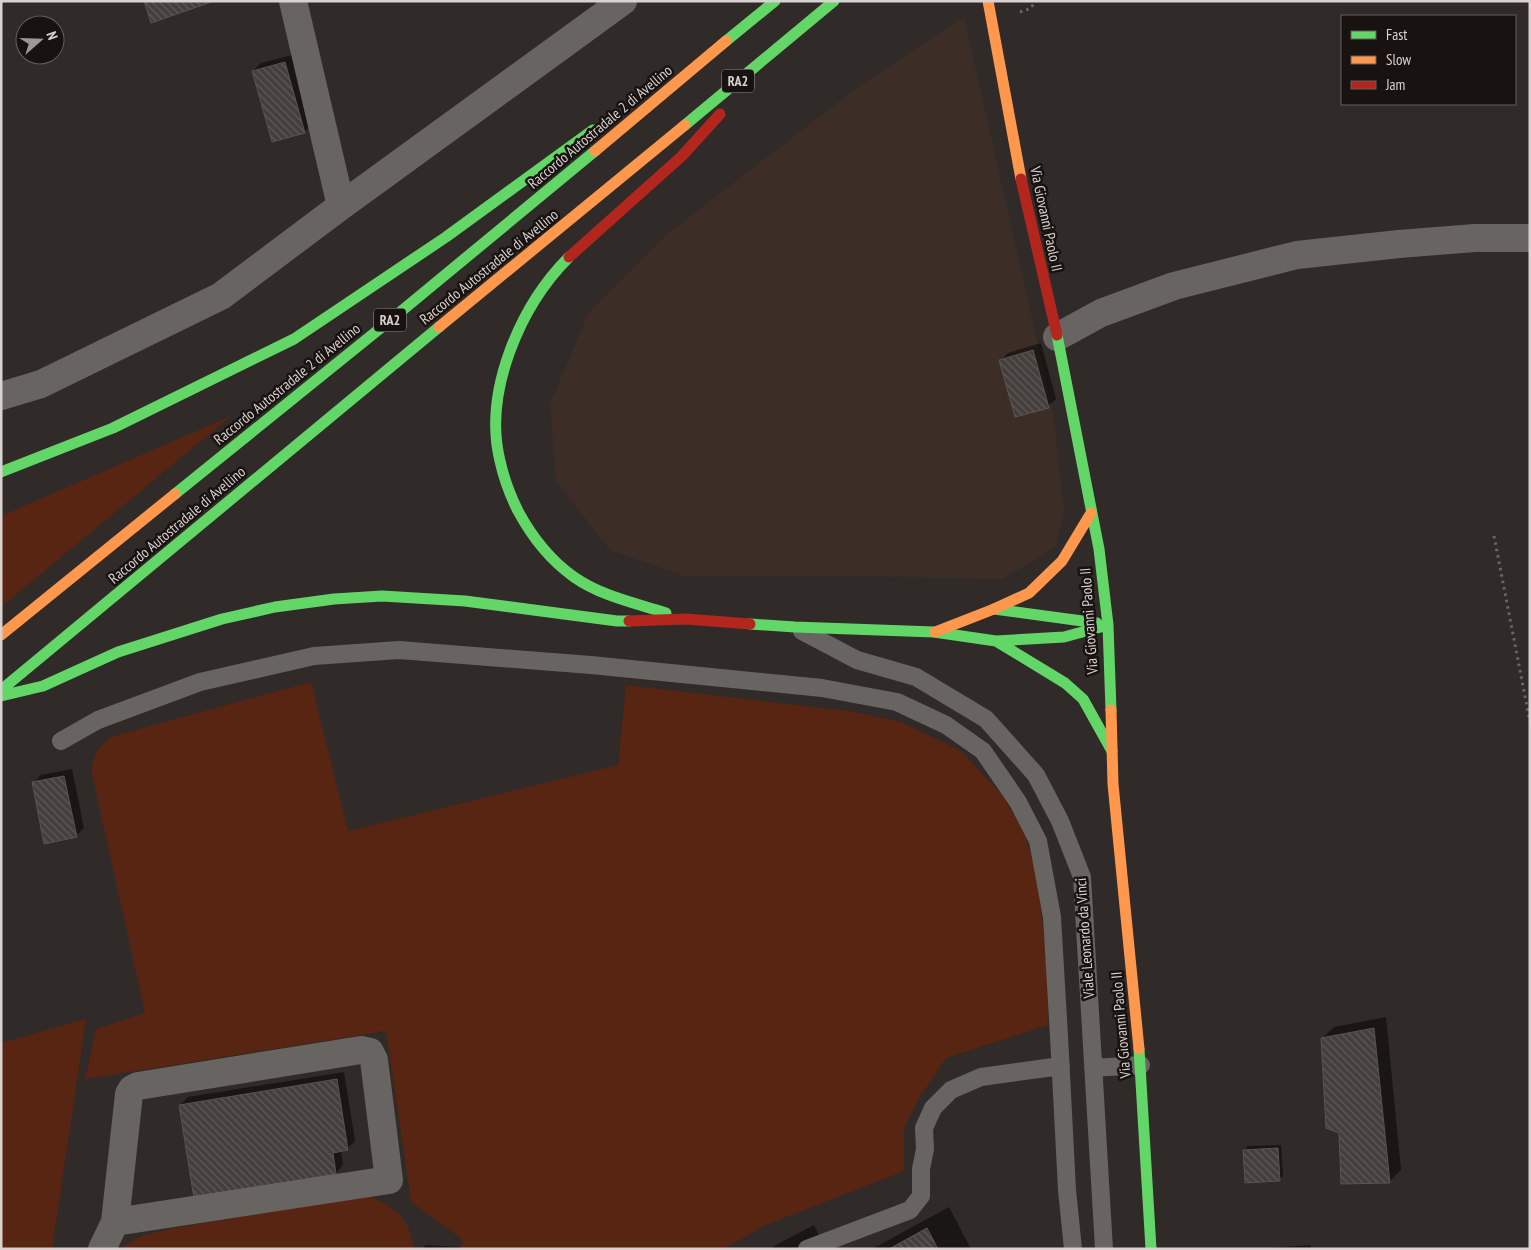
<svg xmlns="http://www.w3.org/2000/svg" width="1531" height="1250" font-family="'PT Sans Narrow',sans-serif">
	<defs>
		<pattern id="building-back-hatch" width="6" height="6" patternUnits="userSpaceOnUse" patternTransform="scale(1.25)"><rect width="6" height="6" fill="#443f3d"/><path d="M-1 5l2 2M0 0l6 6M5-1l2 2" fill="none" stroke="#5e5a58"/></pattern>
	</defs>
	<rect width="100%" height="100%" fill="#302a28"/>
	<path fill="#3d2d27" d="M 964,17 L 1053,411 L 1064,511 L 1056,546 L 1003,579 L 869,576 L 685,576 L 610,550 L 556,481 L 550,404 L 589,312 L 666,235 L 850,93 Z"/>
	<path fill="#582512" d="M 231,416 L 1,607 L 1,516 Z
		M 311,682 L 348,831 L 618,765 L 626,685 L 854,712 L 901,722 L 961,751 L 1003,796 L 1025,835 L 1037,875 L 1047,965 L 1048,1025 L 946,1058 L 919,1098 L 904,1128 L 904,1171 L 766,1225 L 723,1249 L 462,1249 L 462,1239 L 411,1202 L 386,1031 L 85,1079 L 96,1029 L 145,1013 L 91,770 L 96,752 L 110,737 Z
		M 86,1019 L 52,1249 L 1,1249 L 1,1043 Z
		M 368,1196 C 395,1207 410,1218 414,1249 L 122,1249 C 133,1236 153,1233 169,1229 Z"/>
	<path fill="#0007" d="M 292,55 L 312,124 L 304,132 L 253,71 L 261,63 Z
		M 1041,343 L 1056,399 L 1048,406 L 1000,361 L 1008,353 Z
		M 72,769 L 84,828 L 76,836 L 33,783 L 41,775 Z
		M 1386,1017 L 1401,1170 L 1389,1182 L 1340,1132 L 1322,1038 L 1334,1027 Z
		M 344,1072 L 355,1141 L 347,1149 L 341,1150 L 343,1165 L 336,1173 L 180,1105 L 188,1097 Z
		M 1281,1145 L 1283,1176 L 1279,1180 L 1244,1150 L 1248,1146 Z
		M 949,1207 L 971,1249 L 872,1249 Z
		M 814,1225 L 826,1249 L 772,1249 L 774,1246 Z
		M 426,1245 L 460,1247 L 460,1249 L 422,1249 Z
		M 1311,1245 L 1311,1249 L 1257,1249 Z"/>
	<path fill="url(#building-back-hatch)" stroke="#595352" d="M 144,1 L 214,1 L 151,23 Z
		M 285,62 L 305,133 L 272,142 L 252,71 Z
		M 1033,350 L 1049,408 L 1015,417 L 999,360 Z
		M 64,776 L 77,837 L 44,844 L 32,782 Z
		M 1374,1028 L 1390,1183 L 1341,1184 L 1339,1133 L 1326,1128 L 1321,1038 Z
		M 337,1079 L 348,1150 L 333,1153 L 336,1174 L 194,1198 L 179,1105 Z
		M 1278,1148 L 1280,1181 L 1245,1183 L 1243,1150 Z
		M 927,1228 L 938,1249 L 889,1249 Z"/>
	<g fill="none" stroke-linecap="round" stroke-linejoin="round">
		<path stroke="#6b6664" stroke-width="3" stroke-dasharray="2.5 4" stroke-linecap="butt" d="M 1020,12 L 1029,9 L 1037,1
			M 1494,536 L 1530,722"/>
		<path stroke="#686462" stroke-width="18" d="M 802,631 L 857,660 L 916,677 L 986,719 L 1036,775 L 1060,821 L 1082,877 L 1104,1249
			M 61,741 L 98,720 L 200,682 L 314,656 L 399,650 L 591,665 L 822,688 L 897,702 L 946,725 L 983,751 L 1018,802 L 1038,841 L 1052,917 L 1059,1036 L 1067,1190 L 1073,1249
			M 1093,1068 L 1141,1065
			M 807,1249 L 910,1210 L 921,1196 L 921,1169 L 925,1149 L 924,1128 L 933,1108 L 951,1090 L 981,1077 L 1061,1066"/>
		<path stroke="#686462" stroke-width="28" d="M 293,1 L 341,206
			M 1057,337 L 1101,313 L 1174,286 L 1297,255 L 1399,244 L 1475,238 L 1530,238
			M 1,396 L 41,384 L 221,296 L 341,206 L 623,1
			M 102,1249 L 115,1222 L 389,1180 L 374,1060 L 370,1052 L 361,1050 L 138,1086 L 132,1089 L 129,1094 L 115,1222"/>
		<path stroke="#63d668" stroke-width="11" d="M 726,41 L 775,1
			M 685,125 L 834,1
			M 569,257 C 520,306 483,392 500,461 C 504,479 510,495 518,511 C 532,537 550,560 574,577 C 601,596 635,603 666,613
			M 1057,335 L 1099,549 L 1108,625 L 1111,710
			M 1,472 L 113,428 L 294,339 L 446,237 L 593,130
			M 175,494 L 393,318 L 595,151
			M 994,609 L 1097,623
			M 750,624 L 795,627 L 934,632 L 996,641 L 1064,637 L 1108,625
			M 996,641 L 1065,683 L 1083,699 L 1112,751
			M 1,690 L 439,327
			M 1,696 L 43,686 L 118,652 L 222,619 L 275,607 L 334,599 L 382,596 L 465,601 L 617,621 L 629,621
			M 1139,1049 L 1151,1249"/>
		<path stroke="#ff974d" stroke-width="11" d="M 988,1 L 1021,179
			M 595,151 L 726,41
			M 439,327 L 685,125
			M 935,632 L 994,609 L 1029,593 L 1062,561 L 1091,513
			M 1,635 L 175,494
			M 1111,710 L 1113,784 L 1139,1049"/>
		<path stroke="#b3261e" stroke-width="11" d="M 1021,179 L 1057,335
			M 569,257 L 682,156 L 720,114
			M 629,621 L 686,619 L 750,624"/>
	</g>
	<g text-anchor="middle" stroke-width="5" stroke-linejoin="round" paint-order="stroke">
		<g fill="#181311" stroke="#a09997" stroke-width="1">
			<rect x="722" y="69.5" width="32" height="23" rx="4"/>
			<rect x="374" y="308.5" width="32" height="23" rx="4"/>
		</g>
		<g font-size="14" font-weight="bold" fill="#dad2d0">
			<text x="738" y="86">RA2</text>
			<text x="390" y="325">RA2</text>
		</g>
		<g font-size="15" fill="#dad2d0" stroke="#181311">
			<text transform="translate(600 127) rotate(-40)" y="5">Raccordo Autostradale 2 di Avellino</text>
			<text transform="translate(1046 219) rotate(78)" y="5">Via Giovanni Paolo II</text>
			<text transform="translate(489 267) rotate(-39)" y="5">Raccordo Autostradale di Avellino</text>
			<text transform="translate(287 384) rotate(-39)" y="5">Raccordo Autostradale 2 di Avellino</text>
			<text transform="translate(177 525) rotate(-40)" y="5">Raccordo Autostradale di Avellino</text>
			<text transform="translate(1089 621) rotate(-94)" y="5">Via Giovanni Paolo II</text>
			<text transform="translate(1085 938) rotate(-94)" y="5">Viale Leonardo da Vinci</text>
			<text transform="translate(1121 1025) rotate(-95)" y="5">Via Giovanni Paolo II</text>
		</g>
	</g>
	<rect width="1531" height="1250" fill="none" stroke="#dad2d0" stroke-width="5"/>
	<rect x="1341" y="15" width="175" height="90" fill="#181311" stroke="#665f5d"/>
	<rect x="1351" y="31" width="25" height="8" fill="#63d668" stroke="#665f5d"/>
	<text x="1386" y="40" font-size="15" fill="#dad2d0">Fast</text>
	<rect x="1351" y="56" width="25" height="8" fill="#ff974d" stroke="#665f5d"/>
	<text x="1386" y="65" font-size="15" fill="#dad2d0">Slow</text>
	<rect x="1351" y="81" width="25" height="8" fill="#b3261e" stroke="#665f5d"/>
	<text x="1386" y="90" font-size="15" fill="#dad2d0">Jam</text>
	<g transform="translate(40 40) rotate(70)"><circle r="24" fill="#181311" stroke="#665f5d"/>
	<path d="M0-4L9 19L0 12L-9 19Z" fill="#9e9795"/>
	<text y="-8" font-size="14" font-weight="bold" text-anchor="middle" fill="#dad2d0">N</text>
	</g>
</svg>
